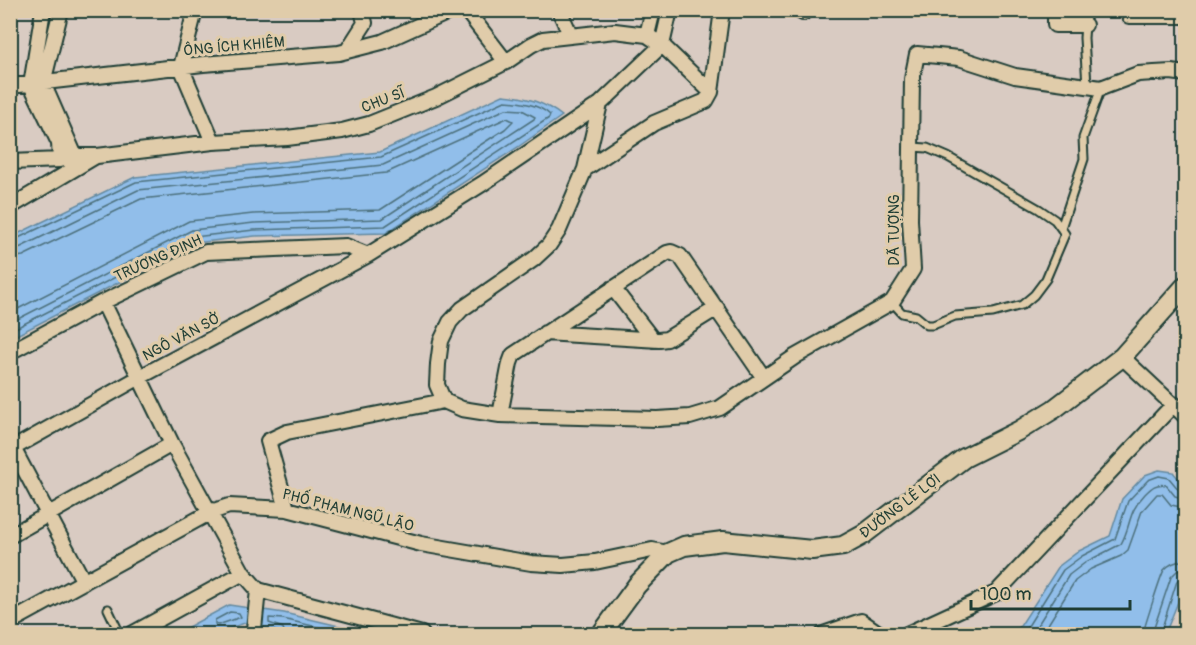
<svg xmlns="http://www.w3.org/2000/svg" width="1196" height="645" font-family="Pangolin,sans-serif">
	<rect width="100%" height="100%" fill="#d9cbc2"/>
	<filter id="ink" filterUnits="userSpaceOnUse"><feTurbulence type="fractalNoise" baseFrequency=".0167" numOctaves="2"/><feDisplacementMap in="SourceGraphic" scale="12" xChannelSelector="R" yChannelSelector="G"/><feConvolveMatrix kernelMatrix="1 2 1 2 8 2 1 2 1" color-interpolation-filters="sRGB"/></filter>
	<g filter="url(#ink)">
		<path fill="#91beea" stroke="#638aa1" stroke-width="1.5" d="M 503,95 C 526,97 544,102 562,116 L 518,147 L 386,233 L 255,236 L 195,243 L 11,338 L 11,237 L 135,177 L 380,152 Z
			M 1159,470 L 1173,472 L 1182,483 L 1186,503 L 1185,572 L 1178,602 L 1165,634 L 1015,634 L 1059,566 L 1079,551 L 1110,536 L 1122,499 L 1145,475 Z
			M 229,605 L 284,613 L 373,634 L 289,634 L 245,623 L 211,634 L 175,634 Z"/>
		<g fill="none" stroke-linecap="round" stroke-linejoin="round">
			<path stroke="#4d717d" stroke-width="1.5" d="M 10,242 L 136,182 L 381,157 L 505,101 C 520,102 539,104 550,115 L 549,118 L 385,226 L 254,230 L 194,237 L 10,331
				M 10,249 L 19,248 L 138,190 L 383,165 L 506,109 L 522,110 L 535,117 L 534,119 L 382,219 L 254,223 L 192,230 L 10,323
				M 10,258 L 23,256 L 141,199 L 386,173 L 507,118 L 513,121 L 505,129 L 380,210 L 253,214 L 189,221 L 10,313
				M 230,612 L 239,613 L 241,617 L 218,625 L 215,624 L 215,620 Z
				M 285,634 L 283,628 L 269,623 L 269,618 L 283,619 L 347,634
				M 1023,634 L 1063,570 L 1082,556 L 1115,539 L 1128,501 L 1148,480 L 1159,476 L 1169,478 L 1179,490 L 1186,492
				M 1032,634 L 1069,575 L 1086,562 L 1121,544 C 1132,524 1127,513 1145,494 C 1152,487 1156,483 1166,485 L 1175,496 L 1186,499
				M 1042,634 L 1075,581 L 1091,569 L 1121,556 L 1128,550 L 1142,511 L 1157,494 L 1162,494 L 1171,505 L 1186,508
				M 1143,634 C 1144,628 1161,575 1164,570 C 1170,563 1177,561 1186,560
				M 1152,634 L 1171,577 L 1177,571 L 1186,569
				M 1160,634 L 1177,581 L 1180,578 L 1186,577"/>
			<defs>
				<path id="lane" d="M 1086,10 L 1084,38 L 1087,85
					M 1061,228 L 1084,159 L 1083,138 L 1101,88
					M 892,302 L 902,313 L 916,316 L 927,325 L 933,325 L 955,316 L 993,313 L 1022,305 L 1034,295 L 1046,279 L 1065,234 L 1055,220 L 1039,209 L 948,157 L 927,148 L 912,147
					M 108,609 L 120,634"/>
				<path id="street" d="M 43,10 L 31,85 L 59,143 L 60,160
					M 61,10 L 43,83 L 75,156
					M 195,10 L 181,67 L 213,142
					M 466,10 L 506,62
					M 559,10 L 571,36
					M 798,10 L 803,13
					M 1055,10 L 1055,25 L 1085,25
					M 1129,16 L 1186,16
					M 647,35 L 653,10
					M 347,51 L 365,23 L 362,10
					M 10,86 L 203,64 L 339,53 L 382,42 L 453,10
					M 10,162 L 60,160 L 75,156 L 97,156 L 213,142 L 287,138 L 342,131 L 369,124 L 436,97 L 506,62 L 531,45 L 543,39 L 615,31 L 647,35 L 662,45 L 711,92
					M 585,169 L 654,123 L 706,101 L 711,92 L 722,10
					M 10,207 L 96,156
					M 613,288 L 653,340
					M 103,302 L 172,444 L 243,573 L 258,590 L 422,634
					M 545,333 L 659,340 L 667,339 L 717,308
					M 10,352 L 103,302 L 206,252 L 346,246 L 368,255
					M 1122,357 L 1186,417
					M 444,401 L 437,385 L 438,364 L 441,341 L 450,322 L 462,309 L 534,259 L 549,245 L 559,230 L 585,169 L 600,104 L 662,45 L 670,10
					M 500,415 L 510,363 L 513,355 L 667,253 L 671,252 L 680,256 L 764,378
					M 13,448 L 84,582
					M 10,450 L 140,377 L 368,255 L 482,184 L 600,104
					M 287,509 L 268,441 L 287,432 L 444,401 L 462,409 L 500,415 L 657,419 L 690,417 L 720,408 L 796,356 L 892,302 L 913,269 L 910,220 L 912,79 L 917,54 L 959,58 L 1015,76 L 1101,88 L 1138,74 L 1171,72 L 1186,74
					M 10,536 L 172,444
					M 10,622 L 211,512 L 229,506 L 287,509 L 421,544 L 531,563 L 563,565 L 595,562 L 652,550 L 668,553
					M 132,634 L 243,573
					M 257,634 L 254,629 L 258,590
					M 823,634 L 861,621 L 880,634
					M 907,634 L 996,593 L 1174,404"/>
				<path id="secondary" d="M 601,634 L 637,585 L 668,553 L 684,546 L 723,541 L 812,550 L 843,546 L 863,535 L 964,458 L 1020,430 L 1054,409 L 1122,357 L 1186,285"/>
			</defs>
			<use href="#lane" stroke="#1f3d34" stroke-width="11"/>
			<use href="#street" stroke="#1f3d34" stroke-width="18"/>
			<use href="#secondary" stroke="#1f3d34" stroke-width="22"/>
			<use href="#lane" stroke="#e0ccaa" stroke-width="7"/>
			<use href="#street" stroke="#e0ccaa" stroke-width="14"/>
			<use href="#secondary" stroke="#e0ccaa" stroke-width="18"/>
		</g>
	</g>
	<g text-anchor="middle" stroke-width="6" stroke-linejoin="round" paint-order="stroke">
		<g font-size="15" fill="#1f3d34" stroke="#e0ccaa">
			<text transform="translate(234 46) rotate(-5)" y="5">ÔNG ÍCH KHIÊM</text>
			<text transform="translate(383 100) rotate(-21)" y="5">CHU SĨ</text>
			<text transform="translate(894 230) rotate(-90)" y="5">DÃ TƯỢNG</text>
			<text transform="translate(158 258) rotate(-24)" y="5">TRƯƠNG ĐỊNH</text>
			<text transform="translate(181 337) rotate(-28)" y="5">NGÔ VĂN SỞ</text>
			<text transform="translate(900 506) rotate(-37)" y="5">ĐƯỜNG LÊ LỢI</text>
			<text transform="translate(348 510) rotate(14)" y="5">PHỐ PHẠM NGŨ LÃO</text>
		</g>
	</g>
	<rect width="1196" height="645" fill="none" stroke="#e0ccaa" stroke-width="36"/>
	<rect x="18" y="18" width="1160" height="609" fill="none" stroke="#1f3d34" stroke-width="2" filter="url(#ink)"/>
	<path d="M971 600v9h159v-9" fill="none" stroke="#1f3d34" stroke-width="3"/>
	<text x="980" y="600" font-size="18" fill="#1f3d34" stroke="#e0ccaa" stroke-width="4.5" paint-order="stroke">100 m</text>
</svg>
